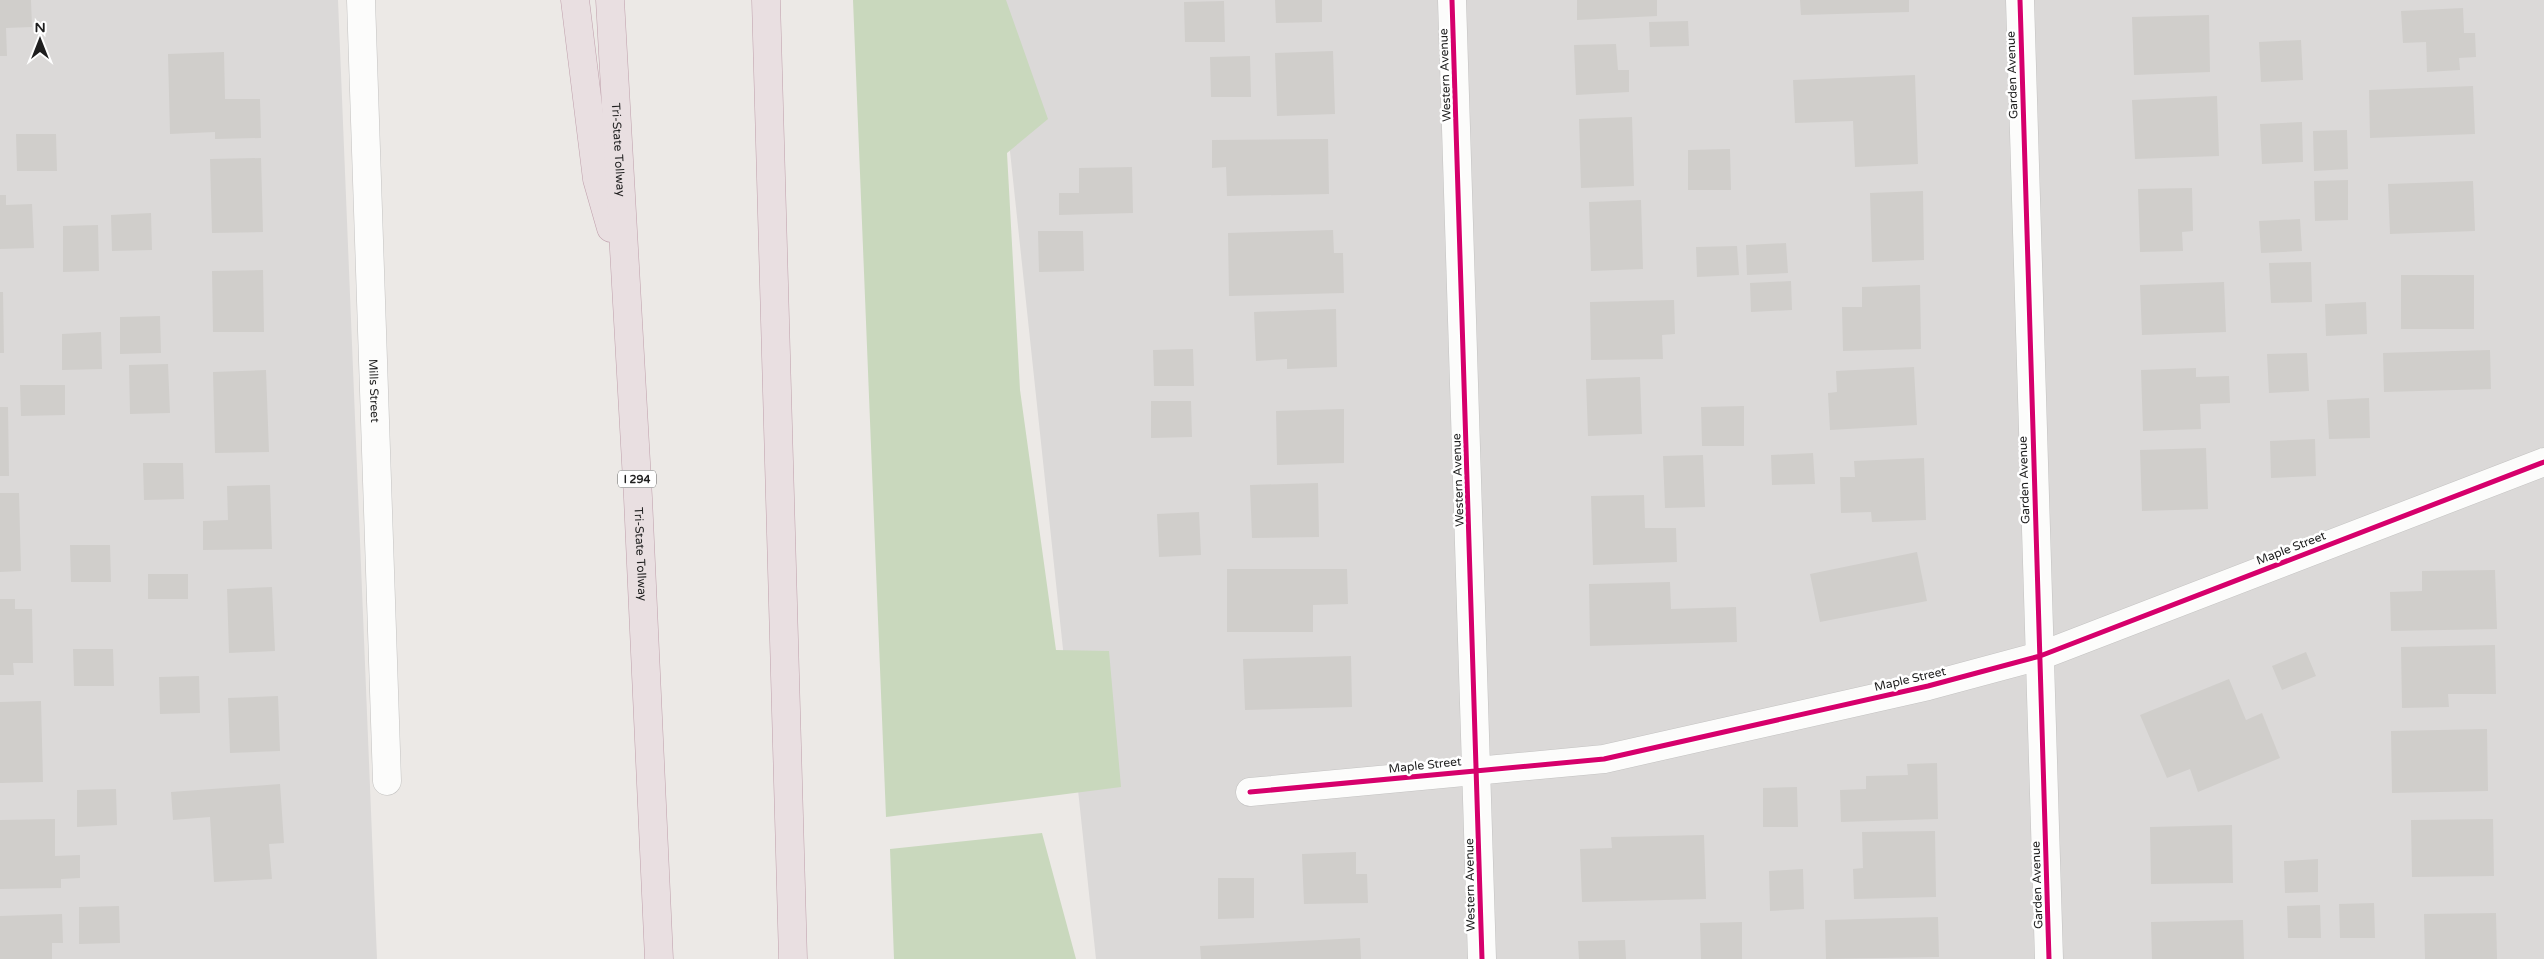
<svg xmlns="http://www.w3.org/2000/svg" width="2544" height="959" font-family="'Varela Round',sans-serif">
	<rect width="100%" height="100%" fill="#ece9e6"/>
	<path fill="#dbd9d8" d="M 0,0 L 338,0 L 377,959 L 0,959 Z
		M 989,0 L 2544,0 L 2544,959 L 1096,959 L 1009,142 Z"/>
	<path fill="#c9d8bd" d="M 853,0 L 1006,0 L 1048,119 L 1007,153 L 1020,390 L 1056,650 L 1109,651 L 1121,787 L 886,817 Z
		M 1042,833 L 1076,959 L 894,959 L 890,849 Z"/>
	<path fill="#d0cecb" d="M 0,0 L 31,0 L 32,27 L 6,28 L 7,56 L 0,56 Z
		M 1275,0 L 1322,0 L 1322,22 L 1276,23 Z
		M 1577,0 L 1657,0 L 1657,16 L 1577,20 Z
		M 1800,0 L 1909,0 L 1909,12 L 1801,15 Z
		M 1224,1 L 1225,42 L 1185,42 L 1184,2 Z
		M 2463,8 L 2464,33 L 2475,33 L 2476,57 L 2459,58 L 2460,70 L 2427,72 L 2426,42 L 2403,43 L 2401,11 Z
		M 2209,15 L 2210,72 L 2134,75 L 2132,17 Z
		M 1688,21 L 1689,46 L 1650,47 L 1649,22 Z
		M 2301,40 L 2303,80 L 2261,82 L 2259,42 Z
		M 1616,44 L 1618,70 L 1629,70 L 1629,92 L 1576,95 L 1574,45 Z
		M 1333,51 L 1335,114 L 1277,116 L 1275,53 Z
		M 224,52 L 225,99 L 260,99 L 261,138 L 215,139 L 215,132 L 170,134 L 168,54 Z
		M 1250,56 L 1251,97 L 1211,97 L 1210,57 Z
		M 1915,75 L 1918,164 L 1855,167 L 1853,121 L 1795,123 L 1793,80 Z
		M 2473,86 L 2475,134 L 2370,138 L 2369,90 Z
		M 2217,96 L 2219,156 L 2135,159 L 2132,100 Z
		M 1632,117 L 1634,186 L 1581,188 L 1579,119 Z
		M 2302,122 L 2303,162 L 2262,164 L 2260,124 Z
		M 2347,130 L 2348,169 L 2314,171 L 2313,131 Z
		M 16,134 L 56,134 L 57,171 L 17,171 Z
		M 1328,139 L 1329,194 L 1227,196 L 1226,167 L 1212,168 L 1212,140 Z
		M 1730,149 L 1731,190 L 1688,190 L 1688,150 Z
		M 261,158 L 263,232 L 212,233 L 210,159 Z
		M 1132,167 L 1133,213 L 1059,215 L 1059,193 L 1079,193 L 1079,168 Z
		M 2348,180 L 2348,220 L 2315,221 L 2314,181 Z
		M 2473,181 L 2475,231 L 2390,234 L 2388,184 Z
		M 2192,188 L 2193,231 L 2182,232 L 2183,251 L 2140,252 L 2138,189 Z
		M 1923,191 L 1924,260 L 1872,262 L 1870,193 Z
		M 0,195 L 6,195 L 6,205 L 32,204 L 34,248 L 0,249 Z
		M 1641,200 L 1643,269 L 1591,271 L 1589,202 Z
		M 151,213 L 152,250 L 112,251 L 111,215 Z
		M 2300,219 L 2302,251 L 2261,253 L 2259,221 Z
		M 98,225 L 99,271 L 63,272 L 63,226 Z
		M 1333,230 L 1334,253 L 1343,253 L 1344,293 L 1229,296 L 1228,233 Z
		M 1038,231 L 1083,231 L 1084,271 L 1039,272 Z
		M 1786,243 L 1788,273 L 1747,275 L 1746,245 Z
		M 1737,246 L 1739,275 L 1697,277 L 1696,247 Z
		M 2311,262 L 2312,302 L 2271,303 L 2269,263 Z
		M 263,270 L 264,332 L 213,332 L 212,271 Z
		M 2401,275 L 2474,275 L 2474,329 L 2401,329 Z
		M 1791,281 L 1792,310 L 1751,312 L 1750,283 Z
		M 2224,282 L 2226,332 L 2142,335 L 2140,285 Z
		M 1920,285 L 1921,349 L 1843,351 L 1842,307 L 1862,307 L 1862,287 Z
		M 0,292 L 3,292 L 4,353 L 0,353 Z
		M 1674,300 L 1675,334 L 1662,335 L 1663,359 L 1591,360 L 1590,302 Z
		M 2366,302 L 2367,334 L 2326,336 L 2325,304 Z
		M 1336,309 L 1337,367 L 1287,369 L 1287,359 L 1256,361 L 1254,312 Z
		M 160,316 L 161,353 L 120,354 L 120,317 Z
		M 101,332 L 102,369 L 62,370 L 62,334 Z
		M 1193,349 L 1194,386 L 1154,386 L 1153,350 Z
		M 2490,350 L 2491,389 L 2384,392 L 2383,353 Z
		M 2307,353 L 2309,391 L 2269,393 L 2267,354 Z
		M 168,364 L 170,413 L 130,414 L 129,365 Z
		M 1914,367 L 1917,425 L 1830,430 L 1828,393 L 1837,392 L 1836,371 Z
		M 2196,368 L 2196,377 L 2229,376 L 2230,403 L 2200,404 L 2201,429 L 2143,431 L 2141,370 Z
		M 266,370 L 269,452 L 215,453 L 213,372 Z
		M 1640,377 L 1642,434 L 1588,436 L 1586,379 Z
		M 20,385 L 65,385 L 65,415 L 21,416 Z
		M 2369,398 L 2370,438 L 2329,439 L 2327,400 Z
		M 1151,401 L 1191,401 L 1192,437 L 1151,438 Z
		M 1744,406 L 1744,446 L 1702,446 L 1701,407 Z
		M 0,407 L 8,407 L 9,476 L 0,476 Z
		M 1344,409 L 1344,463 L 1277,465 L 1276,411 Z
		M 2315,439 L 2316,476 L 2271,478 L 2270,441 Z
		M 2206,448 L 2208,509 L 2142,511 L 2140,450 Z
		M 1813,453 L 1815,484 L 1772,485 L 1771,455 Z
		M 1703,455 L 1705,507 L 1665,508 L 1663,456 Z
		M 1924,458 L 1926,520 L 1872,522 L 1871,512 L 1841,513 L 1840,477 L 1855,477 L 1854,461 Z
		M 143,463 L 183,463 L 184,499 L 144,500 Z
		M 1318,483 L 1319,537 L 1252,538 L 1250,485 Z
		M 270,485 L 272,549 L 203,550 L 203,521 L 228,520 L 227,486 Z
		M 0,493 L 19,493 L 21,571 L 0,572 Z
		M 1644,495 L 1645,528 L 1676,528 L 1677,562 L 1593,565 L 1591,496 Z
		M 1199,512 L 1201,555 L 1159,557 L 1157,514 Z
		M 70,545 L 110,545 L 111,582 L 71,582 Z
		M 1917,552 L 1927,601 L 1820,622 L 1810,574 Z
		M 1227,569 L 1347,569 L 1348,604 L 1313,605 L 1313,632 L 1227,632 Z
		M 2495,570 L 2497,629 L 2391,631 L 2390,592 L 2422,591 L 2422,571 Z
		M 148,574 L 188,574 L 188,599 L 148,599 Z
		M 1670,582 L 1671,609 L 1736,607 L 1737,642 L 1590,646 L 1589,584 Z
		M 272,587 L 275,651 L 229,653 L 227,589 Z
		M 0,599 L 15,599 L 15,609 L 32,609 L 33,663 L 13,663 L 14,675 L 0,675 Z
		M 2495,645 L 2496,694 L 2448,694 L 2449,707 L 2402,708 L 2401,647 Z
		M 73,649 L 113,649 L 114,686 L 74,686 Z
		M 2306,652 L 2316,676 L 2282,690 L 2272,666 Z
		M 1351,656 L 1352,707 L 1245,710 L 1243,659 Z
		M 199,676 L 200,713 L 160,714 L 159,677 Z
		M 2229,679 L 2246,720 L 2262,713 L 2280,758 L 2198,792 L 2190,769 L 2167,778 L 2140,715 Z
		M 278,696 L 280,751 L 230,753 L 228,698 Z
		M 41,701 L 43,782 L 0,783 L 0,702 Z
		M 2487,729 L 2488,791 L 2392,793 L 2391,731 Z
		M 1937,763 L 1938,819 L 1841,822 L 1840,790 L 1866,789 L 1866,776 L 1908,775 L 1907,764 Z
		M 280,784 L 284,843 L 269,844 L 272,879 L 214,882 L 210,817 L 173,820 L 171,792 Z
		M 1797,787 L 1798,827 L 1763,827 L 1763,788 Z
		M 116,789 L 117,825 L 77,827 L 77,790 Z
		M 55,819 L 55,856 L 80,855 L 80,878 L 61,879 L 61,888 L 0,889 L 0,820 Z
		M 2493,819 L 2494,876 L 2412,877 L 2411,820 Z
		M 2232,825 L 2233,883 L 2151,884 L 2150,827 Z
		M 1935,831 L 1936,897 L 1854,899 L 1853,869 L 1863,868 L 1862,832 Z
		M 1704,835 L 1706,899 L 1582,902 L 1580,849 L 1612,848 L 1611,837 Z
		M 1356,852 L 1356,874 L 1367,874 L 1368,903 L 1304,904 L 1302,854 Z
		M 2318,859 L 2318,892 L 2285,893 L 2284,861 Z
		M 1803,869 L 1804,909 L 1770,911 L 1769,871 Z
		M 1218,878 L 1254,878 L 1254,918 L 1218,919 Z
		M 2374,903 L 2375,938 L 2340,938 L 2339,904 Z
		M 2320,905 L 2321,938 L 2288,938 L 2287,906 Z
		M 119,906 L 120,943 L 79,944 L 79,907 Z
		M 2496,913 L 2497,959 L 2425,959 L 2424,914 Z
		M 62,914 L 63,943 L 52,943 L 52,959 L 0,959 L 0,916 Z
		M 1938,917 L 1939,957 L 1826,959 L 1825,920 Z
		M 2243,920 L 2244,959 L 2152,959 L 2151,922 Z
		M 1742,922 L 1742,959 L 1701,959 L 1700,923 Z
		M 1360,938 L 1361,959 L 1201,959 L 1200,946 Z
		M 1625,940 L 1626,959 L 1579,959 L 1578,941 Z"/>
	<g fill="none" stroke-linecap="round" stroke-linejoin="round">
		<defs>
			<g id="minor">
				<path id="s1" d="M 361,0 L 387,781"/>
				<path d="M 1452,0 L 1482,959"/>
				<path d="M 2020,0 L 2049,959"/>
				<path d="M 1250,792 L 1604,759 L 1928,686 L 2040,656 L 2544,462"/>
			</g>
			<g id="highway">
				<path d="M 575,0 L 597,179 L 611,228"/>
				<path id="s2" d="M 610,0 L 638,498 L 659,959"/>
				<path d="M 766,0 L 793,959"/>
			</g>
		</defs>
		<use href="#minor" stroke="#c3c2c1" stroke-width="29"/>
		<use href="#highway" stroke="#bf9fab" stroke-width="29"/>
		<use href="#minor" stroke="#fcfcfb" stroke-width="28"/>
		<use href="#highway" stroke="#e9dfe1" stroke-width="28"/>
		<defs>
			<path id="cycleway" d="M 1452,0 L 1482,959
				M 2020,0 L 2049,959
				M 1250,792 L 1604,759 L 1928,686 L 2040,656 L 2544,462"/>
		</defs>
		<use href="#cycleway" stroke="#fff" stroke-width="8"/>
		<use href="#cycleway" stroke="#d6006c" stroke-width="5"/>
	</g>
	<g text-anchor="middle" stroke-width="5" stroke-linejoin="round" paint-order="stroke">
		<rect fill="#fff" stroke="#626262" stroke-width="1" x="618" y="470.5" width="38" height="17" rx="4"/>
		<g font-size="11" font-weight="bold" fill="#1e1e1e">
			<text x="637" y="483">I 294</text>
		</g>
		<g font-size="12" fill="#1e1e1e" stroke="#fff">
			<text transform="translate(1445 75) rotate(-92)" y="4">Western Avenue</text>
			<text transform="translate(2012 75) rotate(-92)" y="4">Garden Avenue</text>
			<text dy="4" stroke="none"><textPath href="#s2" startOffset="150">Tri-State Tollway</textPath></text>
			<text dy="4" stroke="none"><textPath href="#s1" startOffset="391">Mills Street</textPath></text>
			<text transform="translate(1458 480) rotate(-92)" y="4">Western Avenue</text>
			<text transform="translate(2024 480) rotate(-92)" y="4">Garden Avenue</text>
			<text transform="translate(2291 548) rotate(-21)" y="4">Maple Street</text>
			<text dy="4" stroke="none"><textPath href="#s2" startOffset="555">Tri-State Tollway</textPath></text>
			<text transform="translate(1910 679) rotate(-13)" y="4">Maple Street</text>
			<text transform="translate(1425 765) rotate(-6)" y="4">Maple Street</text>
			<text transform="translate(1470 885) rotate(-91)" y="4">Western Avenue</text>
			<text transform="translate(2037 885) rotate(-92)" y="4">Garden Avenue</text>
		</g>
	</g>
	<g transform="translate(40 40)" stroke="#ffffff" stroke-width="4" paint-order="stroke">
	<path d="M0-4L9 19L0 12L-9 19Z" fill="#1e1e1e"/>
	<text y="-8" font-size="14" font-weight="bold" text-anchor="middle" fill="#1e1e1e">N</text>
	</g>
</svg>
